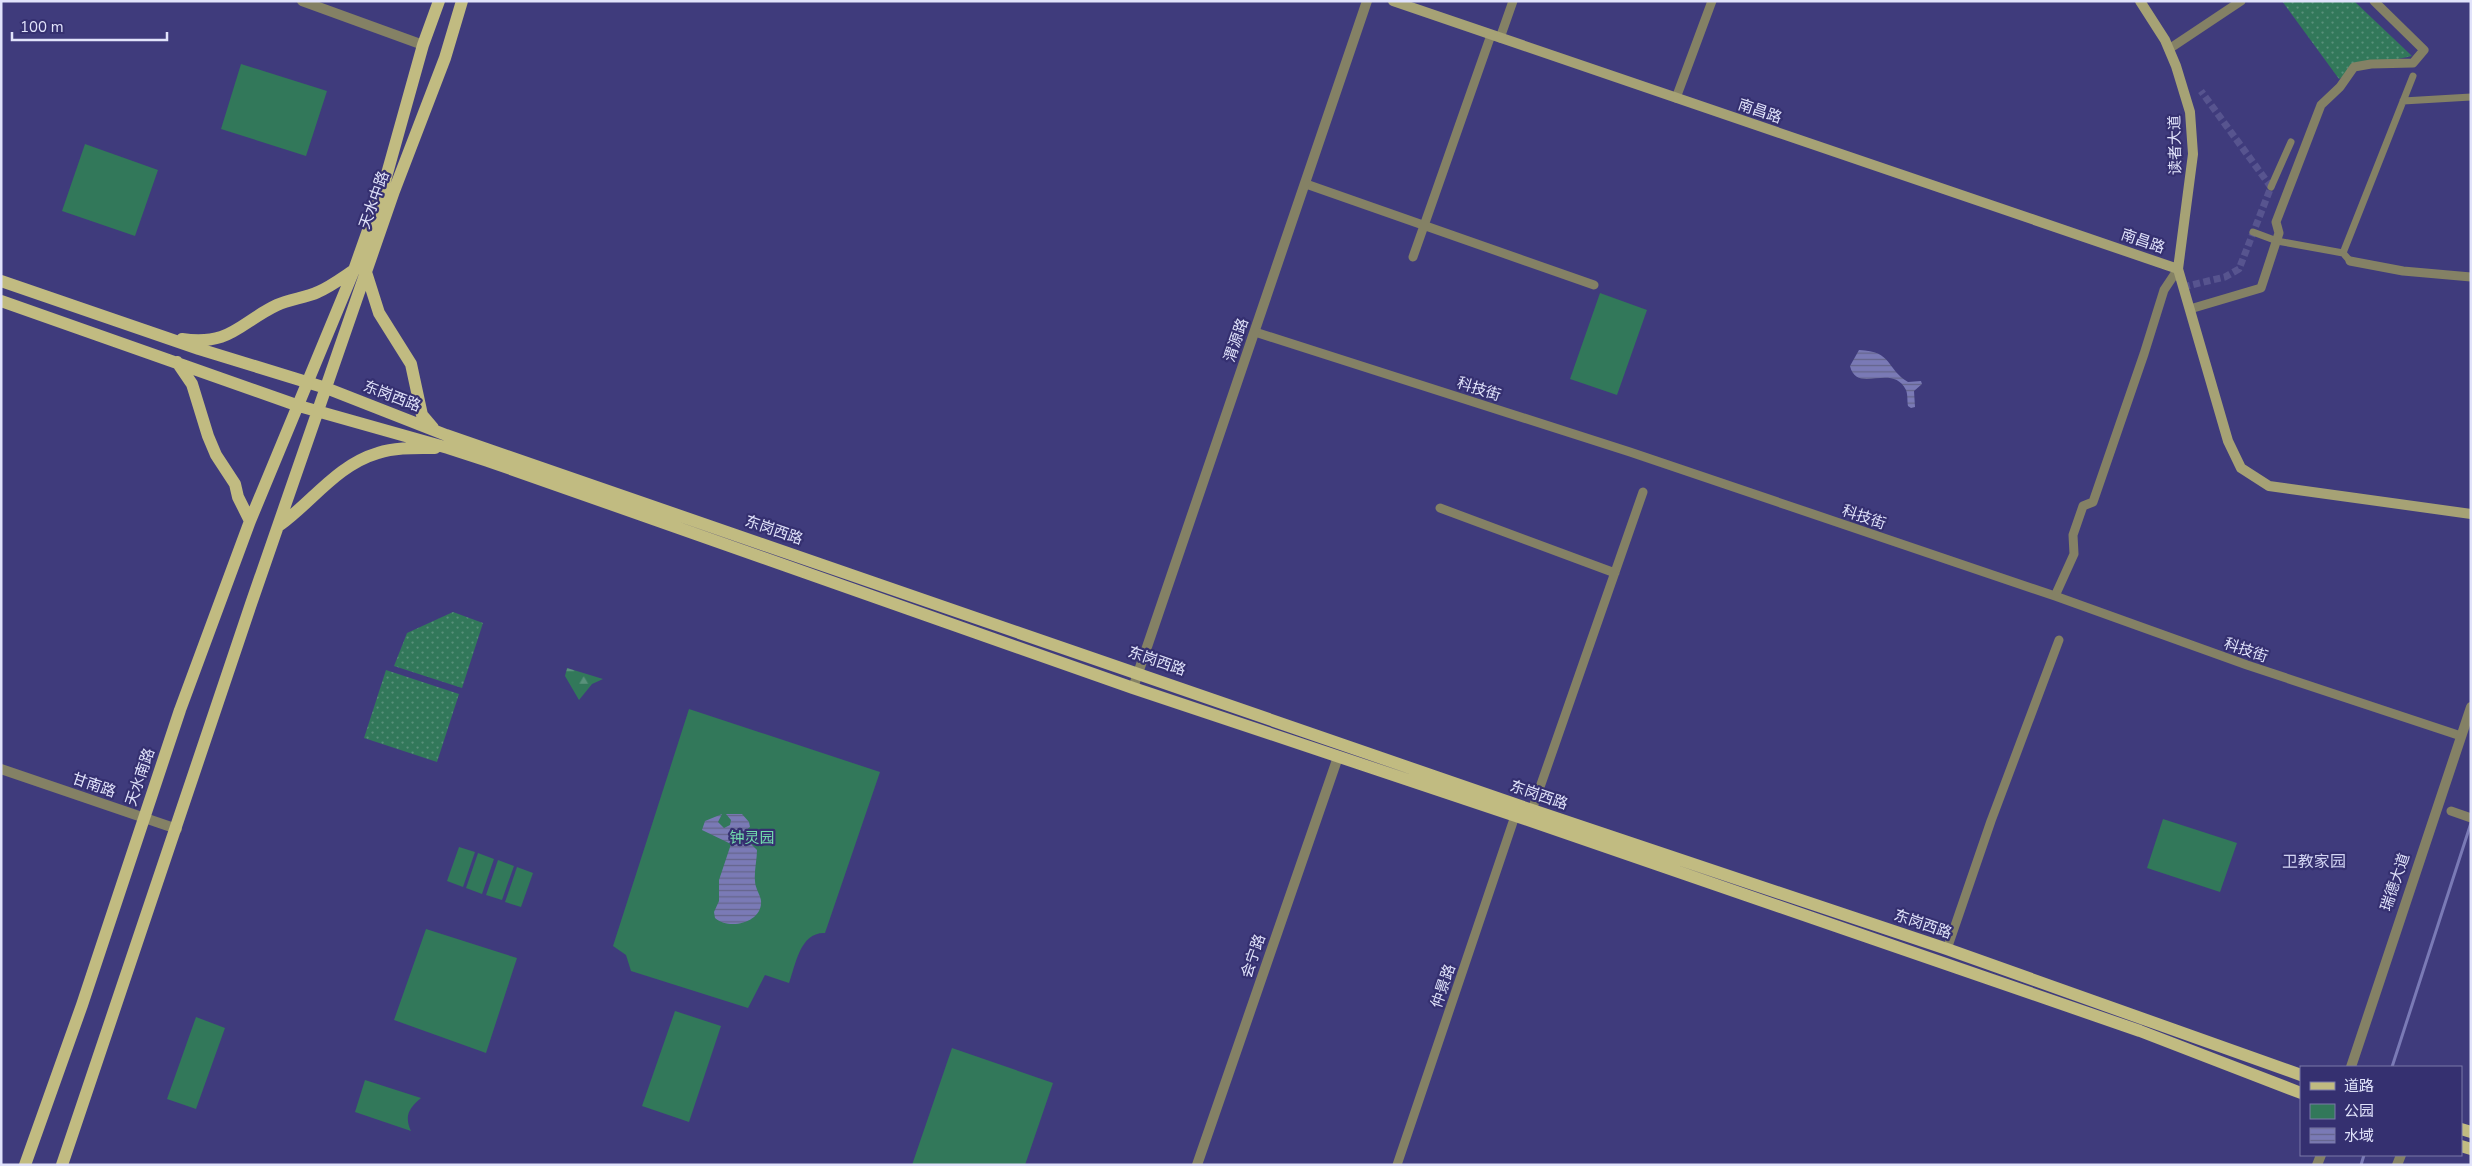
<svg xmlns="http://www.w3.org/2000/svg" width="2472" height="1166" font-family="'Nunito Sans','Noto Sans SC',sans-serif">
	<defs>
		<pattern id="grass-dots" width="8" height="8" patternUnits="userSpaceOnUse" patternTransform="scale(1.25)"><rect width="8" height="8" fill="#32785a"/><path d="M2 2h.1M6 6h.1" fill="none" stroke="#59917b" stroke-width="1.8" stroke-linecap="round"/></pattern>
		<pattern id="forest-firs" width="22" height="20" patternUnits="userSpaceOnUse" patternTransform="scale(1.25)"><rect width="22" height="20" fill="#32785a"/><path d="M5 1l3.5 6h-7zM16 11l3.5 6h-7z" fill="#59917b"/></pattern>
		<pattern id="water-rules" width="6" height="5" patternUnits="userSpaceOnUse" patternTransform="scale(1.25)"><rect width="6" height="5" fill="#7a7ab6"/><path d="M0 2.5h6" fill="none" stroke="#64648b"/></pattern>
	</defs>
	<rect width="100%" height="100%" fill="#3f3b7c"/>
	<path fill="url(#grass-dots)" d="M 2282,1 L 2354,1 L 2412,56 L 2357,68 L 2339,79 Z
		M 453,612 L 483,623 L 462,688 L 394,666 L 407,633 Z
		M 386,670 L 459,694 L 437,762 L 364,738 Z"/>
	<path fill="url(#forest-firs)" d="M 567,668 L 603,679 L 592,684 L 579,700 L 565,676 Z"/>
	<path fill="#32785a" d="M 241,64 L 327,91 L 306,156 L 221,129 Z
		M 85,144 L 158,170 L 135,236 L 62,211 Z
		M 1600,293 L 1647,310 L 1617,395 L 1570,379 Z
		M 689,709 L 880,772 L 825,933 C 800,932 796,964 789,983 L 765,975 L 748,1008 L 631,971 L 626,955 L 613,946 Z
		M 2163,819 L 2237,843 L 2220,892 L 2147,868 Z
		M 459,847 L 475,852 L 463,887 L 447,881 Z
		M 478,853 L 494,859 L 482,894 L 466,888 Z
		M 498,860 L 514,866 L 502,900 L 486,895 Z
		M 517,867 L 533,873 L 521,907 L 505,902 Z
		M 426,929 L 517,958 L 486,1053 L 394,1020 Z
		M 675,1011 L 721,1026 L 689,1122 L 642,1106 Z
		M 196,1017 L 225,1028 L 196,1109 L 167,1099 Z
		M 952,1048 L 1053,1083 L 1025,1165 L 912,1165 Z
		M 365,1080 L 421,1098 C 409,1108 404,1116 411,1131 L 355,1112 Z"/>
	<path fill="url(#water-rules)" d="M 1859,350 C 1893,351 1886,369 1908,382 L 1921,381 L 1922,384 L 1914,391 L 1915,407 L 1911,408 L 1908,406 C 1907,401 1908,395 1906,390 C 1892,362 1857,395 1850,366 Z
		M 722,814 L 718,822 L 724,828 L 730,825 L 731,820 L 726,814 L 742,814 L 749,822 L 750,827 L 741,834 L 757,850 C 757,860 754,871 755,881 C 755,889 762,897 761,903 C 761,922 730,931 715,918 L 714,912 L 719,901 L 719,880 L 731,844 L 702,830 L 705,821 Z"/>
	<g fill="none" stroke-linecap="round" stroke-linejoin="round">
		<path stroke="#7a7ab6" stroke-width="3" d="M 2392,1067 L 2471,823
			M 2361,1165 L 2364,1155"/>
		<path stroke="#57548f" stroke-width="7" stroke-dasharray="7 3.5" stroke-linecap="butt" d="M 2183,287 L 2225,277 L 2239,269 L 2271,187 L 2201,91"/>
		<path stroke="#848165" stroke-width="7" d="M 2403,101 L 2471,97
			M 2271,187 L 2291,142
			M 2253,232 L 2277,241 L 2343,253 L 2350,261
			M 2343,253 L 2413,76"/>
		<path stroke="#848165" stroke-width="9" d="M 1500,38 L 1513,1
			M 2169,49 L 2241,1
			M 1676,98 L 1712,1
			M 1306,184 L 1594,285
			M 1413,257 L 1491,35
			M 2350,261 L 2403,271 L 2471,277
			M 2190,309 L 2261,288 L 2279,233 L 2276,222 L 2321,105 L 2340,87 L 2354,67 L 2371,64 L 2413,63 L 2424,50 L 2374,1
			M 1255,332 L 1630,452 L 2055,596 L 2247,665 L 2461,736
			M 1440,508 L 1615,573
			M 2055,596 L 2074,554 L 2073,535 L 2083,506 L 2093,502 L 2144,354 L 2164,290 L 2178,269
			M 1532,810 L 1643,492
			M 1947,949 L 1991,821 L 2059,640
			M 1397,1165 L 1515,816"/>
		<path stroke="#848165" stroke-width="10" d="M 302,1 L 423,45
			M 1133,688 L 1367,1
			M 1,769 L 177,829
			M 2351,1067 L 2471,707
			M 1197,1165 L 1338,757
			M 2317,1165 L 2321,1155
			M 2397,1165 L 2401,1155"/>
		<path stroke="#a6a275" stroke-width="10" d="M 1393,1 L 2178,269
			M 2140,1 L 2165,40 L 2176,66 L 2190,112 L 2193,154 L 2178,269 L 2228,441 L 2241,468 L 2269,486 L 2471,514"/>
		<path stroke="#c1bb81" stroke-width="12" d="M 366,272 L 379,313 L 411,364 L 422,415 L 433,428
			M 1,281 L 199,349 L 326,388 L 446,435 L 1532,810 L 1947,949 L 2301,1075
			M 1,301 L 299,406 L 448,448 L 488,461 L 1133,688 L 1528,820 L 2140,1031 L 2301,1093
			M 182,339 C 231,346 239,323 277,305 C 290,299 305,298 318,292 C 330,287 342,278 354,270
			M 177,362 L 192,384 L 208,436 L 216,455 L 235,484 L 238,497 L 250,521
			M 280,525 C 313,501 337,465 378,453 C 396,447 416,448 435,448
			M 2461,1129 L 2471,1132
			M 2461,1146 L 2471,1149
			M 25,1165 L 82,1005 L 180,710 L 250,521 L 354,270 L 383,188 L 423,45 L 439,1
			M 62,1165 L 252,601 L 394,191 L 445,58 L 462,1"/>
		<path stroke="#848165" stroke-width="9" d="M 2451,811 L 2471,818"/>
	</g>
	<g text-anchor="middle" stroke-width="4.5" stroke-linejoin="round" paint-order="stroke">
		<g font-size="15" fill="#e1e3fb" stroke="#353070">
			<text transform="translate(1760 111) rotate(19)" y="5">南昌路</text>
			<text transform="translate(2175 145) rotate(-91)" y="5">读者大道</text>
			<text transform="translate(374 200) rotate(-70)" y="5">天水中路</text>
			<text transform="translate(2143 241) rotate(19)" y="5">南昌路</text>
			<text transform="translate(1236 340) rotate(-71)" y="5">渭源路</text>
			<text transform="translate(1479 389) rotate(18)" y="5">科技街</text>
			<text transform="translate(392 396) rotate(21)" y="5">东岗西路</text>
			<text transform="translate(1864 517) rotate(19)" y="5">科技街</text>
			<text transform="translate(774 530) rotate(19)" y="5">东岗西路</text>
			<text transform="translate(2246 650) rotate(19)" y="5">科技街</text>
			<text transform="translate(1157 661) rotate(19)" y="5">东岗西路</text>
			<text transform="translate(140 777) rotate(-71)" y="5">天水南路</text>
			<text transform="translate(94 785) rotate(19)" y="5">甘南路</text>
			<text transform="translate(1539 795) rotate(19)" y="5">东岗西路</text>
			<text transform="translate(2395 882) rotate(-71)" y="5">瑞德大道</text>
			<text transform="translate(1923 924) rotate(19)" y="5">东岗西路</text>
			<text transform="translate(1253 956) rotate(-71)" y="5">会宁路</text>
			<text transform="translate(1443 986) rotate(-71)" y="5">仲景路</text>
		</g>
		<g font-size="15" fill="#73dcad" stroke="#353070">
			<text x="752" y="843">钟灵园</text>
		</g>
		<g font-size="16" fill="#d1d3f2" stroke="#353070">
			<text x="2314" y="867">卫教家园</text>
		</g>
	</g>
	<rect width="2472" height="1166" fill="none" stroke="#e1e3fb" stroke-width="5"/>
	<rect x="2300" y="1066" width="162" height="90" fill="#353070" stroke="#7a78a8"/>
	<rect x="2310" y="1082" width="25" height="8" fill="#c1bb81" stroke="#7a78a8"/>
	<text x="2344" y="1091" font-size="15" fill="#e1e3fb">道路</text>
	<rect x="2310" y="1104" width="25" height="15" fill="#32785a" stroke="#7a78a8"/>
	<text x="2344" y="1116" font-size="15" fill="#e1e3fb">公园</text>
	<rect x="2310" y="1128" width="25" height="15" fill="url(#water-rules)" stroke="#7a78a8"/>
	<text x="2344" y="1141" font-size="15" fill="#e1e3fb">水域</text>
	<path d="M12 32v8h155v-8" fill="none" stroke="#e1e3fb" stroke-width="2.5"/>
	<text x="20" y="32" font-size="15" fill="#e1e3fb" stroke="#353070" stroke-width="4" paint-order="stroke">100 m</text>
</svg>
